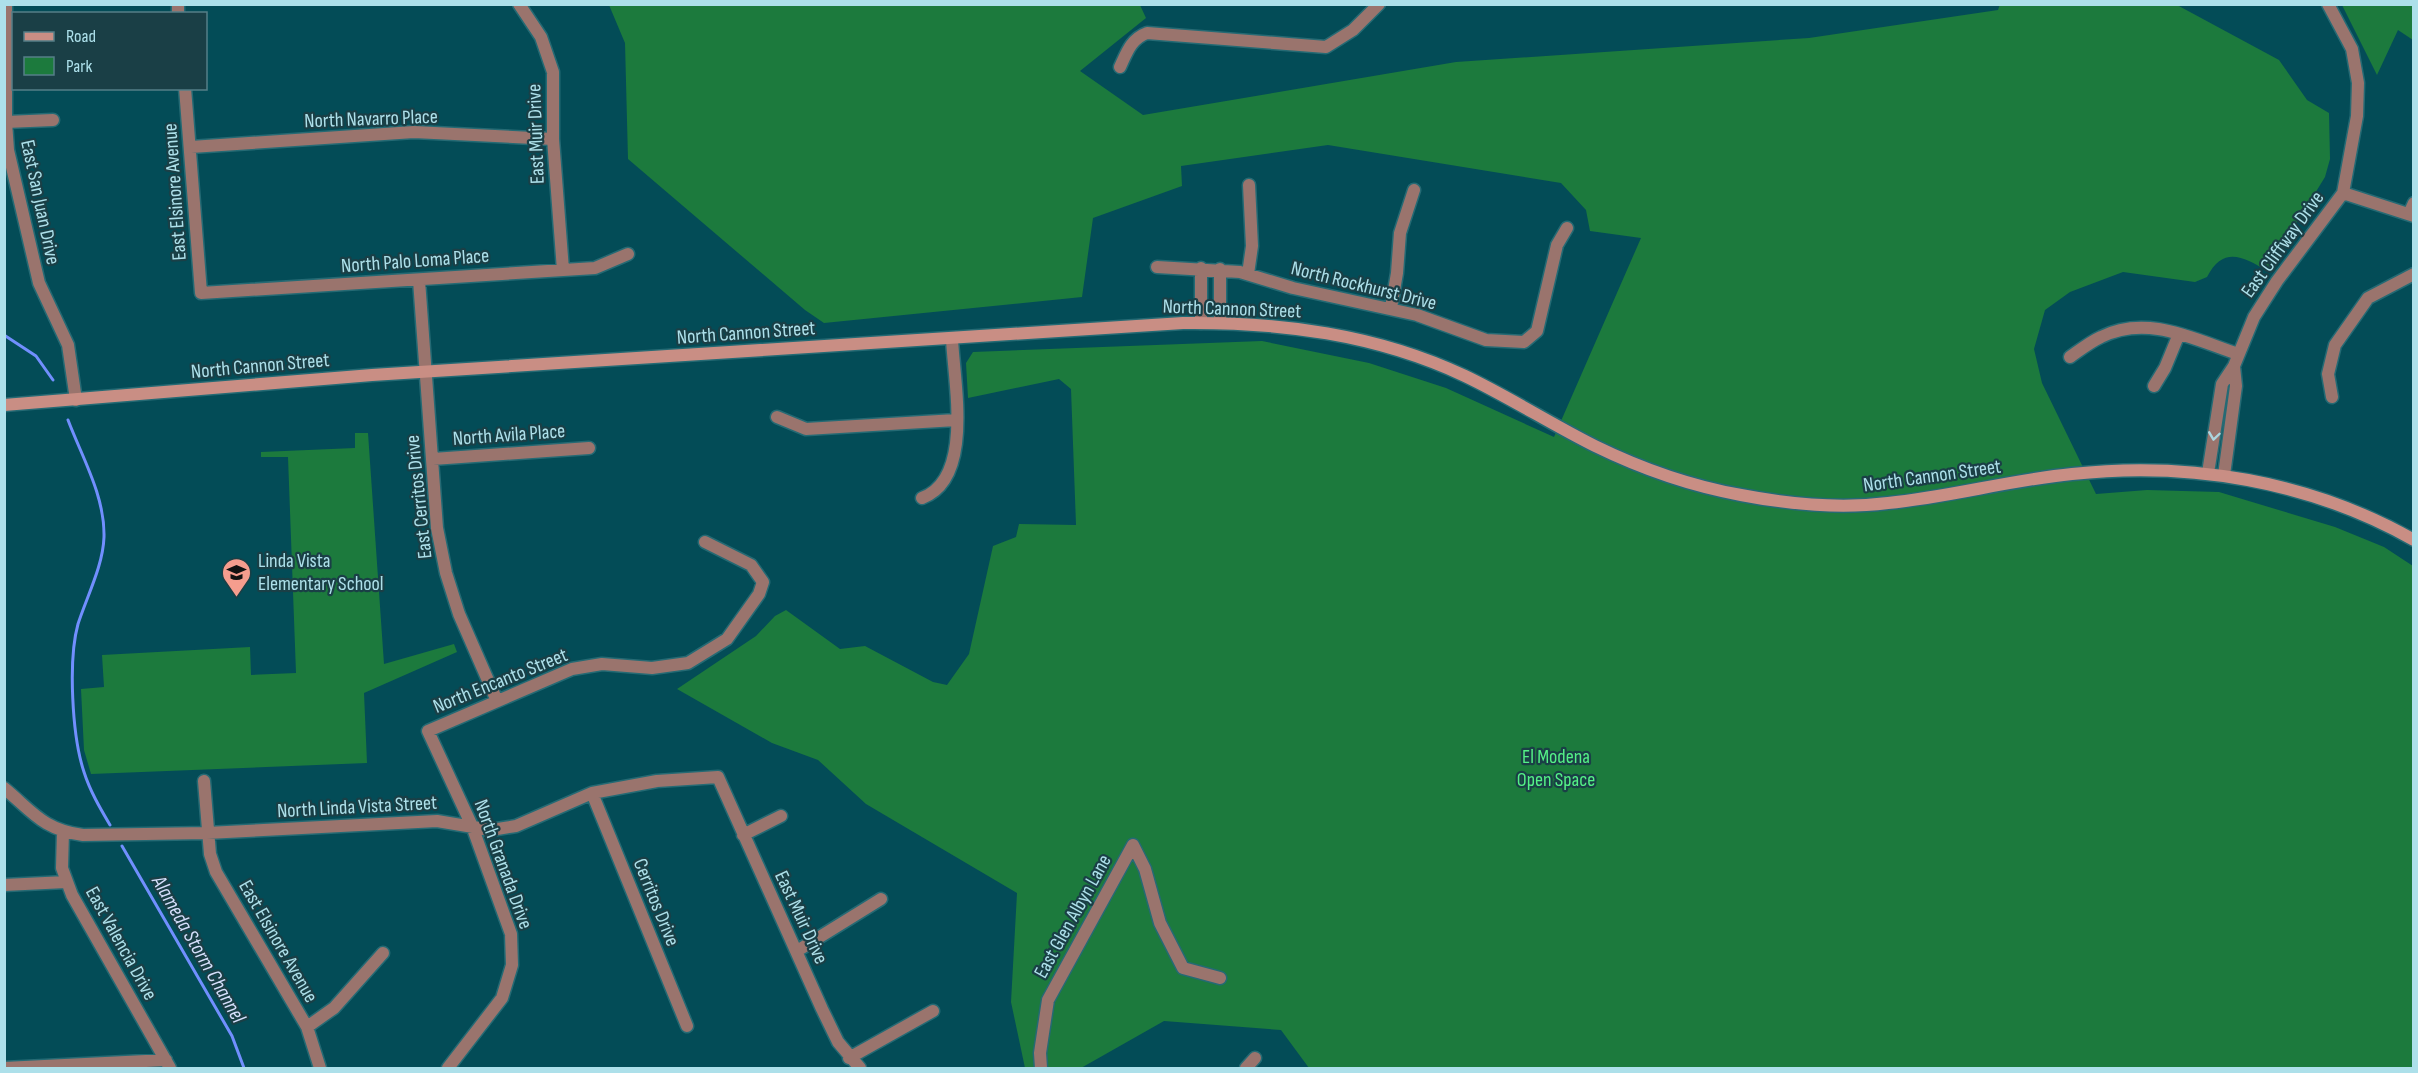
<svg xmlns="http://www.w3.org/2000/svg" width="2418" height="1073" font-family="'Sofia Sans Condensed',sans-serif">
	<rect width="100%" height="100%" fill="#034c57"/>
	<path fill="#1c7a3d" d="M 2000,4 L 2177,5 L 2279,60 L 2307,100 L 2329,113 L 2330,159 L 2325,177 L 2267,271 C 2243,256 2223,246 2207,277 L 2195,282 L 2123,272 L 2070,292 L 2045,310 L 2034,349 L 2042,383 L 2096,494 L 2147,490 L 2219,492 L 2335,527 L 2384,547 L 2413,566 L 2413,1068 L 1309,1068 L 1281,1030 L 1164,1021 L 1081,1068 L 1025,1068 L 1011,1002 L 1017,893 L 866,804 L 818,760 L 772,743 L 677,689 L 756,636 L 775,616 L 786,610 L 840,649 L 865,646 L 933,682 L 947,685 L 969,654 L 993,546 L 1016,537 L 1019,524 L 1076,525 L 1071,389 L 1059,379 L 968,398 L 966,363 L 973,352 L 1262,341 L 1369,363 L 1446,388 L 1554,437 L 1641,238 L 1590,231 L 1586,210 L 1561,183 L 1328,145 L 1181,166 L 1182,186 L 1093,218 L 1082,297 L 824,323 L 805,310 L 628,159 L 625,43 L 609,5 L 1140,5 L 1146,18 L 1080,71 L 1143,115 L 1456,62 L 1809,38 L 1998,10 Z
		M 2342,5 L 2413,5 L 2413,40 L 2398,30 L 2377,75 Z
		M 355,433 L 368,433 L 384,664 L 454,644 L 457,652 L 364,693 L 367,763 L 91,774 L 84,750 L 81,689 L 104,687 L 102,655 L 250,647 L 251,675 L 296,673 L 288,457 L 261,457 L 261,452 L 355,448 Z"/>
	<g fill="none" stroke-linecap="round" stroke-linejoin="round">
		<path stroke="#718ffe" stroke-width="3" d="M 4,335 L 36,356 L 53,380
			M 68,420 C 82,457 105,496 104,537 C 103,566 87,596 78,624 C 68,660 72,736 84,772 C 90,791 100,808 110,825
			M 122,846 L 232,1036 L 244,1068"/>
		<defs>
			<path id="street" d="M 6,4 L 6,122 L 8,150 L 39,283 L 68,345 L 76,400
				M 178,4 L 178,14
				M 519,4 L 541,37 L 553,72 L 553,139 L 563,270
				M 1120,67 C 1127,52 1131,39 1147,33 L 1326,47 L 1353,30 L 1379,4
				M 185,88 L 201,293 L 595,268 L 628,254
				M 6,122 L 53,120
				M 191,147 L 414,132 L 553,139
				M 2343,193 L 2414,216
				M 2409,214 L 2414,203
				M 1157,267 L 1240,272 L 1293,288 L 1417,315 L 1486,340 L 1524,342 L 1537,331 L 1557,245 L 1567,228
				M 1201,268 L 1201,323
				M 1220,269 L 1220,323
				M 1248,274 L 1252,246 L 1249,185
				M 419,280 L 437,528 L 446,573 L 459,614 L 497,701
				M 1391,308 L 1397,273 L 1400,233 L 1414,190
				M 2070,357 C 2080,350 2090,342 2101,337 C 2147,314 2193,339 2238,354
				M 2154,386 L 2165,368 L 2179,334
				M 2332,397 L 2328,374 L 2335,345 L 2368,298 L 2414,274
				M 777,417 L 806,429 L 956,420
				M 433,459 L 589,448
				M 2208,473 L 2222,384 L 2234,366 L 2254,317 L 2277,281 L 2343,193 L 2357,116 L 2358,83 L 2352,49 L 2328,4
				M 2224,475 L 2236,386 L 2234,366
				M 922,498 C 974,479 954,383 952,339
				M 204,781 L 210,854 L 216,872 L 307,1027 L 320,1068
				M 4,788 C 32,811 43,830 83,835 L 207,833 L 437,821 L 491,830 L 516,826 L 592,793 L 657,781 L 718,777 L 822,1009 L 838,1042 L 860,1068
				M 592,793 L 687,1026
				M 63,831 L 62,868 L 72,895 L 170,1068
				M 743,835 L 781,816
				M 4,885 L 66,882
				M 797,951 L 881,899
				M 307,1027 L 334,1008 L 383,953
				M 849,1058 L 933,1011
				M 4,1068 L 166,1060
				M 448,1068 L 502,998 L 512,965 L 511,934 L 472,826 L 428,731 L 572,669 L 602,664 L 652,668 L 688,663 L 727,639 L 759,594 L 763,582 L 751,565 L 705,542
				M 1041,1068 L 1040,1053 L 1048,1000 L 1133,845 L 1145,869 L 1160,923 L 1183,968 L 1220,978
				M 1246,1068 L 1255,1058"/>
			<path id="secondary" d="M 4,405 L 372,375 L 1183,323 C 1280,322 1376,334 1465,376 C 1509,397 1551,424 1595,446 C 1640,468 1691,486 1741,495 C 1788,504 1840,509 1888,503 C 1950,497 2010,480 2072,474 C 2189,461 2310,481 2414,540"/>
		</defs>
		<use href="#street" stroke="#256a74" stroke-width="15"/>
		<use href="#secondary" stroke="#256a74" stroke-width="15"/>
		<use href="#street" stroke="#9a746d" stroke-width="12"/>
		<use href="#secondary" stroke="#c98e84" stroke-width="12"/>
	</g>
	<defs><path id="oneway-chevron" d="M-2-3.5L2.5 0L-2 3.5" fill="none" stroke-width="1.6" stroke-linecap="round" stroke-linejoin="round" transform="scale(1.5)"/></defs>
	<use stroke="#abd5de" href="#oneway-chevron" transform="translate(2214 436) rotate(98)"/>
	<defs>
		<symbol id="school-pin" viewBox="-11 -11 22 30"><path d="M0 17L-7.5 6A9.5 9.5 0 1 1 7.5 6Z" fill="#f59d8e" stroke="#1a3f46"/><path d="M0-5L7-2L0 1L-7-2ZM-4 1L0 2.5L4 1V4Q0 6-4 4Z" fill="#111"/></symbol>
	</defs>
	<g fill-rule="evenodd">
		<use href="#school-pin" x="220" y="556" width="33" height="45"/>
	</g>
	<g text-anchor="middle" stroke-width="4.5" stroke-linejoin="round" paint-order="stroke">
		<g font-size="20" fill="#ade0ea" stroke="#1a3f46">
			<text transform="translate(371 118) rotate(-2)" y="7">North Navarro Place</text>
			<text transform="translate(535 134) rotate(-92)" y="7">East Muir Drive</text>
			<text transform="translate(174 192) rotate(-94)" y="7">East Elsinore Avenue</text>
			<text transform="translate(41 202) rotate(78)" y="7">East San Juan Drive</text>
			<text transform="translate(2282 244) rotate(-54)" y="7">East Cliffway Drive</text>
			<text transform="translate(415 260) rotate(-4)" y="7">North Palo Loma Place</text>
			<text transform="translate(1364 285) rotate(14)" y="7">North Rockhurst Drive</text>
			<text transform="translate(1232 308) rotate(2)" y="7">North Cannon Street</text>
			<text transform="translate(746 332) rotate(-4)" y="7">North Cannon Street</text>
			<text transform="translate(260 365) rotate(-5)" y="7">North Cannon Street</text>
			<text transform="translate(509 434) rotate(-4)" y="7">North Avila Place</text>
			<text transform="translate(1932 475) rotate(-8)" y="7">North Cannon Street</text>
			<text transform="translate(418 497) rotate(-96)" y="7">East Cerritos Drive</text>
			<text transform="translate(500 680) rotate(-22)" y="7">North Encanto Street</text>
			<text transform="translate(357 806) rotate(-3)" y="7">North Linda Vista Street</text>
			<text transform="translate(504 864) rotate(70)" y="7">North Granada Drive</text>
			<text transform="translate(657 902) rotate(68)" y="7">Cerritos Drive</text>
			<text transform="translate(1072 916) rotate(-61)" y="7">East Glen Albyn Lane</text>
			<text transform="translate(802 917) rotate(65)" y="7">East Muir Drive</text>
			<text transform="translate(279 941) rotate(60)" y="7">East Elsinore Avenue</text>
			<text transform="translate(122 943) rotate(61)" y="7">East Valencia Drive</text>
		</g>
		<g font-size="20" fill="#ade0ea" stroke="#1a3f46" text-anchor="start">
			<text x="258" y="567">Linda Vista<tspan x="258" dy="23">Elementary School</tspan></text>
		</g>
		<g font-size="20" fill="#54f186" stroke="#1a3f46">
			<text x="1556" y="763">El Modena<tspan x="1556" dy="23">Open Space</tspan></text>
		</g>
		<g font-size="21" font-style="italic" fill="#d5dffb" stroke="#1a3f46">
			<text transform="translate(199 949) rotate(60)" y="7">Alameda Storm Channel</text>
		</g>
	</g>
	<rect width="2418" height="1073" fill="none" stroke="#ade0ea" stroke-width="12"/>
	<rect x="12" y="12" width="195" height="78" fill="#1a3f46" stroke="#557f88" stroke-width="1.5"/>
	<rect x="24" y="32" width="30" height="9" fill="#c98e84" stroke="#557f88" stroke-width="1.5"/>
	<text x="66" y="42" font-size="18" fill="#ade0ea">Road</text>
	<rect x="24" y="57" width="30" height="18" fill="#1c7a3d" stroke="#557f88" stroke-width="1.5"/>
	<text x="66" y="72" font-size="18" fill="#ade0ea">Park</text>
</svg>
